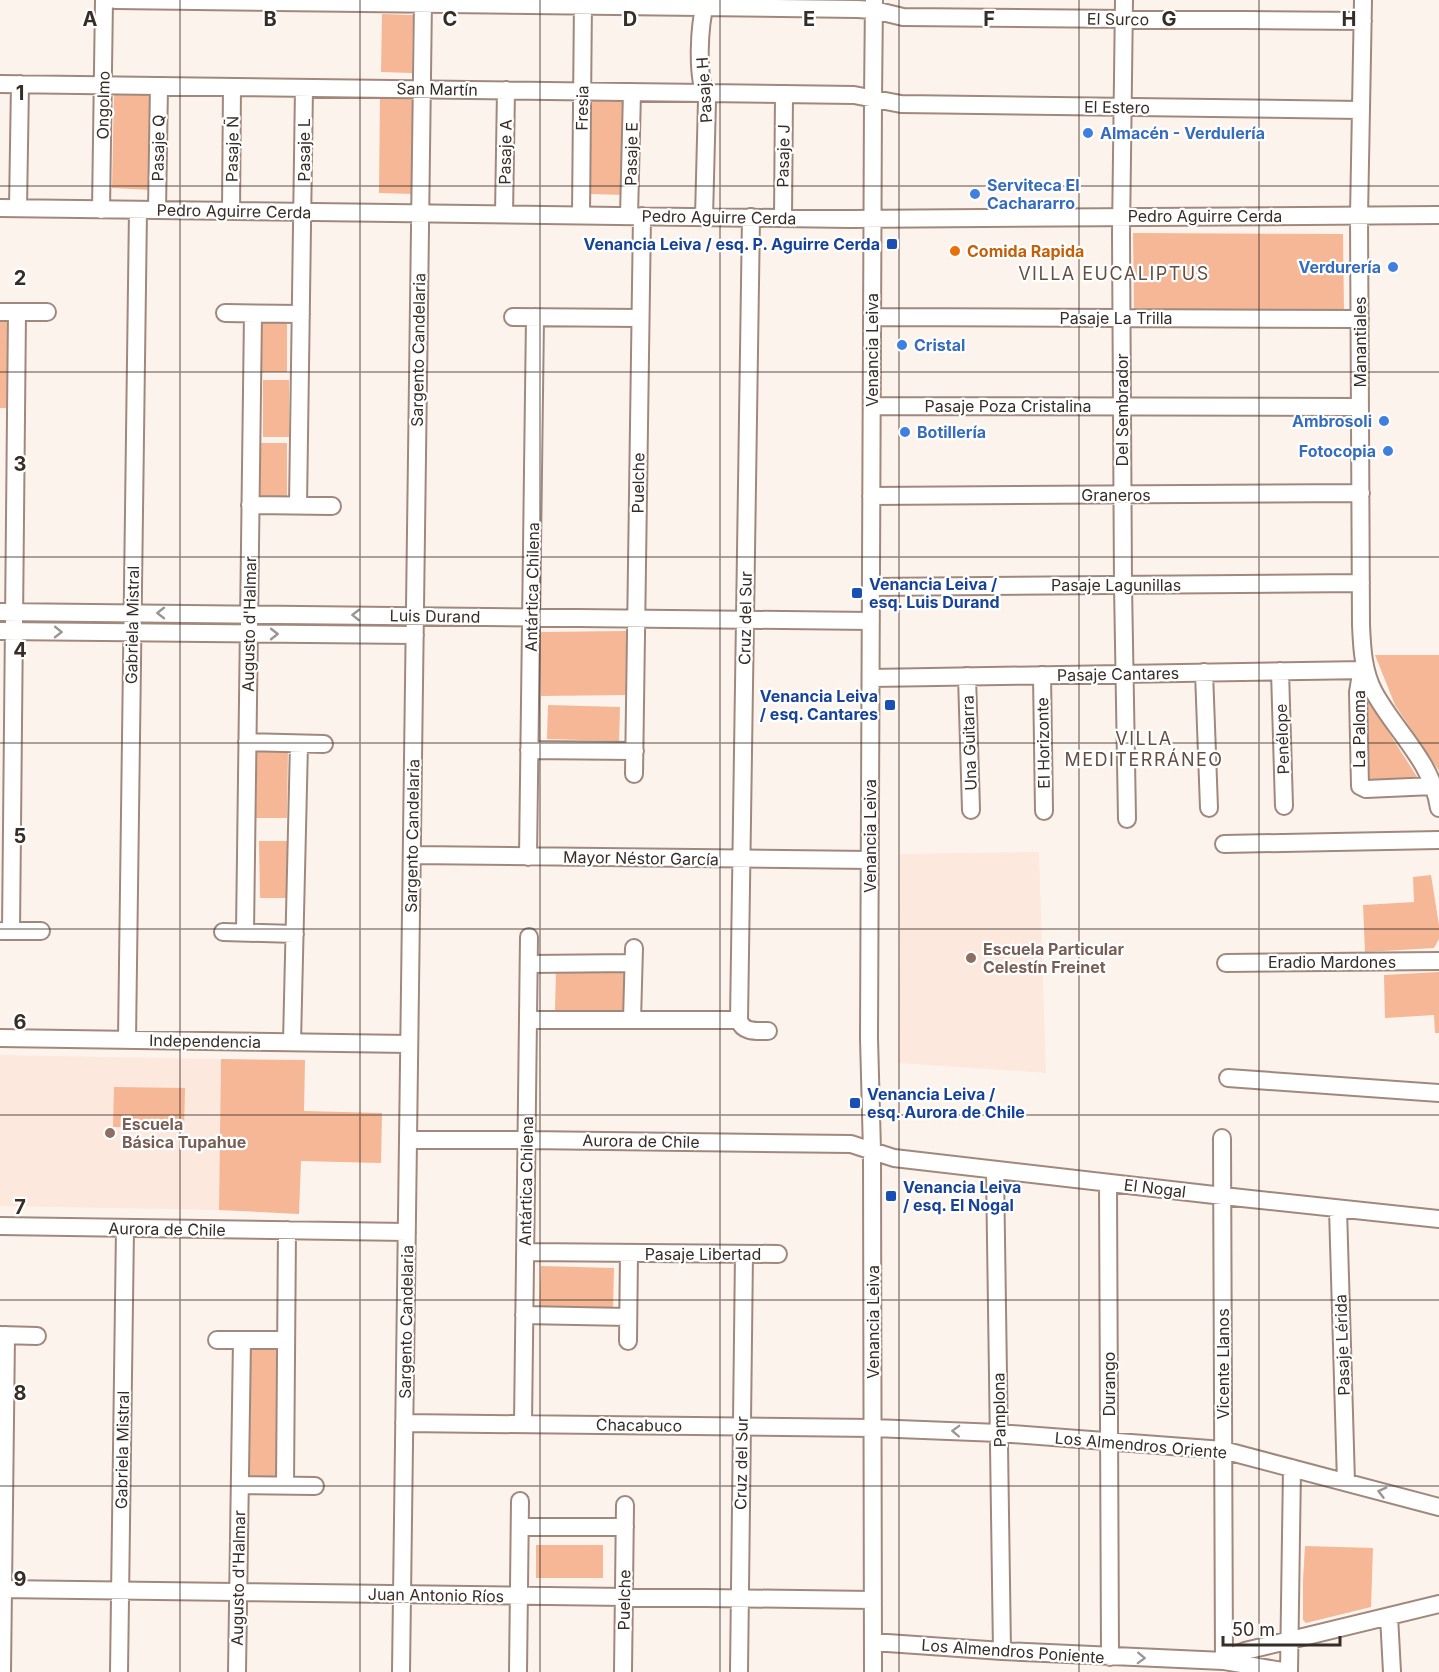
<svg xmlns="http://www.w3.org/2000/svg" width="1439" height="1672" font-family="Inter,sans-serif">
	<rect width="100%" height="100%" fill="#fdf3ed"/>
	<path fill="#fce8dd" d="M 1039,852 L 1046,1073 L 898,1063 L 900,854 Z
		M 0,1055 L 221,1059 L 219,1210 L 0,1206 Z"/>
	<path fill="#f5b795" d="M 382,14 L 413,15 L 412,73 L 381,72 Z
		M 114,92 L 155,93 L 152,190 L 112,188 Z
		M 380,95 L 416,95 L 415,194 L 379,193 Z
		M 592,96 L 628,97 L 625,195 L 590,194 Z
		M 1133,233 L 1343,234 L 1344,313 L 1134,311 Z
		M 261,316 L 287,316 L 287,372 L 261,372 Z
		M 0,322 L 11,322 L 13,408 L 0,408 Z
		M 263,380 L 289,380 L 289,437 L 263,437 Z
		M 261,443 L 287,443 L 287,499 L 260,499 Z
		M 627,631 L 628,695 L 541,696 L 540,632 Z
		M 1375,655 L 1439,655 L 1439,771 L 1395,705 Z
		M 1363,692 L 1421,783 L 1364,786 Z
		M 548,705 L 620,707 L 619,741 L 547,739 Z
		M 257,749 L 288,749 L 287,818 L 256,818 Z
		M 259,841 L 290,841 L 290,898 L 260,898 Z
		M 1431,875 L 1439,925 L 1439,939 L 1434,948 L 1365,952 L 1363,905 L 1414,902 L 1413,877 Z
		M 556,970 L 627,972 L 626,1012 L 555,1011 Z
		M 1439,972 L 1439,1033 L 1435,1033 L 1434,1015 L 1385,1018 L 1384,975 Z
		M 221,1059 L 305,1060 L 304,1111 L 382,1113 L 381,1163 L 301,1161 L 299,1214 L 219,1210 Z
		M 114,1087 L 185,1088 L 184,1129 L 113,1127 Z
		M 541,1266 L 614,1268 L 613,1311 L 539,1309 Z
		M 253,1342 L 280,1348 L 280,1475 L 275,1482 L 249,1480 L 245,1474 L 247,1348 Z
		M 536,1545 L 603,1545 L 603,1578 L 536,1578 Z
		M 1305,1546 L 1373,1548 L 1371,1607 L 1306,1623 L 1303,1620 L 1303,1580 Z"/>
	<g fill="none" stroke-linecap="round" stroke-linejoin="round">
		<defs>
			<path id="minor" d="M 115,0 L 857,9 L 874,10 L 903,17 L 1363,21
				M 1124,0 L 1121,234 L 1123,585 L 1127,819
				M 1363,0 L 1359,216 L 1361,625 C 1362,648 1363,671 1374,692 C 1395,731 1432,761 1439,808
				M 0,84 L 854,95 L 901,104 L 1361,110
				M 0,208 L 850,219 L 1439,215
				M 18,208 L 20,84
				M 101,210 L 104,0
				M 157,210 L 159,86
				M 231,211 L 232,87
				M 504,214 L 506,90
				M 581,215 L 583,0
				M 629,216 L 632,92
				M 704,217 L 707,100 C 696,76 699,25 706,0
				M 751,217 L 739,1020 C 743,1033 757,1031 768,1031
				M 783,218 L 784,94
				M 0,312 L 47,312
				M 225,313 L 301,314
				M 513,317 L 640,318
				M 872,317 L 1360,319
				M 872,406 L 1360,407
				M 871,496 L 1361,493
				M 250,505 L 332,506
				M 298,506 L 304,88
				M 871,587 L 1361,583
				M 0,612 L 871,621
				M 0,631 L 415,635
				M 1366,670 L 1360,680 L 1358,692 L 1360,786 L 1366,789 L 1433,786
				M 1280,671 L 1284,806
				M 1204,672 L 1209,808
				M 1042,675 L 1044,811
				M 967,676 L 971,810
				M 871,678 L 1366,670
				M 247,742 L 324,744
				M 529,750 L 635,751
				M 634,774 L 642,216
				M 1224,844 L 1439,840
				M 412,855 L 870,860
				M 528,857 L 535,317
				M 2,931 L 41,931
				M 11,931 L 17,312
				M 223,932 L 295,934
				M 245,933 L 253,314
				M 1226,963 L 1439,961
				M 529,964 L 633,963
				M 528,1020 L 739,1020
				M 632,1020 L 634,948
				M 0,1038 L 409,1044
				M 127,1040 L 138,210
				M 292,1042 L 299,744
				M 1228,1078 L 1439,1093
				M 1222,1138 L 1224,1661
				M 408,1140 L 527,1140 L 851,1144 L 894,1158 L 1223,1196 L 1439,1219
				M 995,1170 L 1002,1651
				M 1108,1183 L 1110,1657
				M 1338,1209 L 1346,1482
				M 0,1226 L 407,1232
				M 525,1252 L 778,1254
				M 524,1315 L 628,1317
				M 0,1335 L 37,1336
				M 217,1340 L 286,1340
				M 628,1341 L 629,1253
				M 404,1423 L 873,1428 L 999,1433 L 1223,1450 L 1439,1507
				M 523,1424 L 529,937
				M 240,1485 L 315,1486
				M 285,1485 L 287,1230
				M 520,1527 L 625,1527
				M 0,1589 L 873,1600
				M 1389,1616 L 1392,1672
				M 873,1642 L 1002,1651 L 1224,1661 L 1288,1672
				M 1224,1661 L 1232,1656 L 1245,1651 L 1439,1604
				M 2,1672 L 6,1335
				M 119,1672 L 125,1228
				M 237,1672 L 242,1340
				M 401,1672 L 423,0
				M 518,1672 L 520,1501
				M 623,1672 L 625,1505
				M 739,1672 L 744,1254
				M 873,1672 L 872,1151 L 869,1038 L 873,99 L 874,0
				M 1289,1672 L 1292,1468"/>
		</defs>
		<use href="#minor" stroke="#a0897c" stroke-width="20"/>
		<use href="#minor" stroke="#fff" stroke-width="16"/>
	</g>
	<defs><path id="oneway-chevron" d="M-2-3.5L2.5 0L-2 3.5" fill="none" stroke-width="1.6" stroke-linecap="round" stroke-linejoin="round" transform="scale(1.5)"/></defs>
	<g stroke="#9b9693">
		<use href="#oneway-chevron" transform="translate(161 613) rotate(-180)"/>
		<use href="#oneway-chevron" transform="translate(356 615) rotate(-179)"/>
		<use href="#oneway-chevron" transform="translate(58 632) rotate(1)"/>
		<use href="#oneway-chevron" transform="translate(274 634)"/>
		<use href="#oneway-chevron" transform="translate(956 1431) rotate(-178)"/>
		<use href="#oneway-chevron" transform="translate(1382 1492) rotate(-165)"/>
		<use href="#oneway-chevron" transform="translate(1141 1658) rotate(2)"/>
	</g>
	<path fill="none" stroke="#372d27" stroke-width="1.5" stroke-opacity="0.55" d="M 180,0 L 180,1672M 360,0 L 360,1672M 540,0 L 540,1672M 720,0 L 720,1672M 899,0 L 899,1672M 1079,0 L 1079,1672M 1259,0 L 1259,1672M 0,186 L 1439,186M 0,372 L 1439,372M 0,557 L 1439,557M 0,743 L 1439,743M 0,929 L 1439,929M 0,1115 L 1439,1115M 0,1300 L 1439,1300M 0,1486 L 1439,1486"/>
	<g fill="#3f7fe0" stroke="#fff" stroke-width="2">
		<circle cx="1088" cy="133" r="6"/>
		<circle cx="975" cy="194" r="6"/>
		<circle cx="1393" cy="267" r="6"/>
		<circle cx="902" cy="345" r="6"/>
		<circle cx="1384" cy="421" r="6"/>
		<circle cx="905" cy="432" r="6"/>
		<circle cx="1388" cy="451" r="6"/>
	</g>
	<g fill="#1a4fb4" stroke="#fff" stroke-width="2">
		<rect x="886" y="238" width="12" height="12" rx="3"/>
		<rect x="851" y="587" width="12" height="12" rx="3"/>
		<rect x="884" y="699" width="12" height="12" rx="3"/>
		<rect x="849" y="1097" width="12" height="12" rx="3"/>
		<rect x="885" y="1190" width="12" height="12" rx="3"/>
	</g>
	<circle fill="#e8710a" stroke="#fff" stroke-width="2" cx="955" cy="251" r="6"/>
	<g fill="#8d6e63" stroke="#fff" stroke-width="2">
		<circle cx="971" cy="958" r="6"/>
		<circle cx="110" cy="1133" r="6"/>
	</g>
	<g text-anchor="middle" stroke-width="4.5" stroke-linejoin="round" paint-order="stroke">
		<g font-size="16" fill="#372d27" stroke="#fff">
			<text transform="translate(1118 19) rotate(1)" y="6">El Surco</text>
			<text transform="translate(437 89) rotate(1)" y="6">San Martín</text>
			<text transform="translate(704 90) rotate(-94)" y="6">Pasaje H</text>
			<text transform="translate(103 105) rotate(-89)" y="6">Ongolmo</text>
			<text transform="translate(1117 107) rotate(1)" y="6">El Estero</text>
			<text transform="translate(582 108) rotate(-89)" y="6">Fresia</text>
			<text transform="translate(158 148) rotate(-89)" y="6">Pasaje Q</text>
			<text transform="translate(232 149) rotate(-89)" y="6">Pasaje Ñ</text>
			<text transform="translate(304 150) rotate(-90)" y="6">Pasaje L</text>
			<text transform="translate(505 152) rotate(-89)" y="6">Pasaje A</text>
			<text transform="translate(631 154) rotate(-89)" y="6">Pasaje E</text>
			<text transform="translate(783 156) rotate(-89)" y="6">Pasaje J</text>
			<text transform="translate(234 211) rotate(1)" y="6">Pedro Aguirre Cerda</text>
			<text x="1205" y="222">Pedro Aguirre Cerda</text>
			<text transform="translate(719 217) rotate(1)" y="6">Pedro Aguirre Cerda</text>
			<text x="1116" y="324">Pasaje La Trilla</text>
			<text transform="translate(1360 342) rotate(-90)" y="6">Manantiales</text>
			<text transform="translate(418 350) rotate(-89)" y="6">Sargento Candelaria</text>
			<text transform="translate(872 350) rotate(-90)" y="6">Venancia Leiva</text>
			<text x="1008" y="412">Pasaje Poza Cristalina</text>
			<text transform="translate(1122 410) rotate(-90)" y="6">Del Sembrador</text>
			<text transform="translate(638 483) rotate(-89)" y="6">Puelche</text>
			<text x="1116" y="501">Graneros</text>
			<text x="1116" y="591">Pasaje Lagunillas</text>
			<text transform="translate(532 587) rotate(-89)" y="6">Antártica Chilena</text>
			<text transform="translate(435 616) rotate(1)" y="6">Luis Durand</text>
			<text transform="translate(745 618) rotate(-89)" y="6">Cruz del Sur</text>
			<text transform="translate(249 624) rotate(-89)" y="6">Augusto d'Halmar</text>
			<text transform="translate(132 625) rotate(-89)" y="6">Gabriela Mistral</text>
			<text transform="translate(1118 674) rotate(-1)" y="6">Pasaje Cantares</text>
			<text transform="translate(1359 729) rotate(-90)" y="6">La Paloma</text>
			<text transform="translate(1282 739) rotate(-92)" y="6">Penélope</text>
			<text transform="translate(969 743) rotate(-92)" y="6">Una Guitarra</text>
			<text transform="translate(1043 743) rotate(-91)" y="6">El Horizonte</text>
			<text transform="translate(412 836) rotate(-89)" y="6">Sargento Candelaria</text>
			<text transform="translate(870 836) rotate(-90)" y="6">Venancia Leiva</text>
			<text transform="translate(641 858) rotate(1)" y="6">Mayor Néstor García</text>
			<text x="1332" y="968">Eradio Mardones</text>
			<text transform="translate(205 1041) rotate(1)" y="6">Independencia</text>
			<text transform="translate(641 1141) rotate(1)" y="6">Aurora de Chile</text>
			<text transform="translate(526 1181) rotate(-89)" y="6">Antártica Chilena</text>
			<text transform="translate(1155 1188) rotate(7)" y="6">El Nogal</text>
			<text transform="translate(167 1229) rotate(1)" y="6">Aurora de Chile</text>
			<text x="703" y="1260">Pasaje Libertad</text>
			<text transform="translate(406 1322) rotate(-89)" y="6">Sargento Candelaria</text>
			<text transform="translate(873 1322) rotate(-90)" y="6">Venancia Leiva</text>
			<text transform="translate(1342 1345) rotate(-92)" y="6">Pasaje Lérida</text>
			<text transform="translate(1223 1364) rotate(-90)" y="6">Vicente Llanos</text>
			<text transform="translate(1109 1384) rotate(-90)" y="6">Durango</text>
			<text transform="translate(999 1410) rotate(-91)" y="6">Pamplona</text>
			<text transform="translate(639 1425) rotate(1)" y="6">Chacabuco</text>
			<text transform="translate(1141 1445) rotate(5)" y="6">Los Almendros Oriente</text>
			<text transform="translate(122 1450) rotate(-89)" y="6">Gabriela Mistral</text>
			<text transform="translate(741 1463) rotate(-89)" y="6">Cruz del Sur</text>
			<text transform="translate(238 1578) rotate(-89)" y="6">Augusto d'Halmar</text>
			<text transform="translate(436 1595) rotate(1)" y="6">Juan Antonio Ríos</text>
			<text transform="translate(624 1600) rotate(-89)" y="6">Puelche</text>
			<text transform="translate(1013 1651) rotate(4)" y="6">Los Almendros Poniente</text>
		</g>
		<g font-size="16" font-weight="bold" fill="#366cbe" stroke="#fff" text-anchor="start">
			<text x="1100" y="139">Almacén - Verdulería</text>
			<text x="987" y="191">Serviteca El<tspan x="987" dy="18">Cachararro</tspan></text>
			<text x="1381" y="273" text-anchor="end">Verdurería</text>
			<text x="914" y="351">Cristal</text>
			<text x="1372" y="427" text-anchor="end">Ambrosoli</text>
			<text x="917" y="438">Botillería</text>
			<text x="1376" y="457" text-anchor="end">Fotocopia</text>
		</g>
		<g font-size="16" font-weight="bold" fill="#164399" stroke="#fff" text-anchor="start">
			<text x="880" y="250" text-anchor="end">Venancia Leiva / esq. P. Aguirre Cerda</text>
			<text x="869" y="590">Venancia Leiva /<tspan x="869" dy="18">esq. Luis Durand</tspan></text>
			<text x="878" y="702" text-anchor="end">Venancia Leiva<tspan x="878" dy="18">/ esq. Cantares</tspan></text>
			<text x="867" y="1100">Venancia Leiva /<tspan x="867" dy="18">esq. Aurora de Chile</tspan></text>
			<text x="903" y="1193">Venancia Leiva<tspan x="903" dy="18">/ esq. El Nogal</tspan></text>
		</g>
		<g font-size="16" font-weight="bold" fill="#c56008" stroke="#fff" text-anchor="start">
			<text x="967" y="257">Comida Rapida</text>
		</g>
		<g font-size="16" font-weight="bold" fill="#785e54" stroke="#fff" text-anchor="start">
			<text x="983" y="955">Escuela Particular<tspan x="983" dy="18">Celestín Freinet</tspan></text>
			<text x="122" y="1130">Escuela<tspan x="122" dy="18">Básica Tupahue</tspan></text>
		</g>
		<g font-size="18" letter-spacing="1.5" fill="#654f43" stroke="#fff">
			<text x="1114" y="280">VILLA EUCALIPTUS</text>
			<text x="1144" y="745">VILLA<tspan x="1144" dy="21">MEDITERRÁNEO</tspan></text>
		</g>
	</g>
	<g font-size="20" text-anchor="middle" font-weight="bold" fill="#372d27" stroke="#fff" stroke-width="4.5" stroke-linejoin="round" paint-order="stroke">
		<text x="90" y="26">A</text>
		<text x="270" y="26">B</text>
		<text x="450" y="26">C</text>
		<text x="630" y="26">D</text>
		<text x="809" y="26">E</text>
		<text x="989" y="26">F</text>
		<text x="1169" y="26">G</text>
		<text x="1349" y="26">H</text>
		<text x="20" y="100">1</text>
		<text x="20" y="285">2</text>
		<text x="20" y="471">3</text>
		<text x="20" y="657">4</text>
		<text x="20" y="843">5</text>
		<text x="20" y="1029">6</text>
		<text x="20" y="1214">7</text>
		<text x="20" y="1400">8</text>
		<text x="20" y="1586">9</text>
	</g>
	<path d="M1223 1636v9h117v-9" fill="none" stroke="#372d27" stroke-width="3"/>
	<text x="1232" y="1636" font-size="18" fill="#372d27" stroke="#ffffff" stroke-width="4.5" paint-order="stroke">50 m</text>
</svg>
